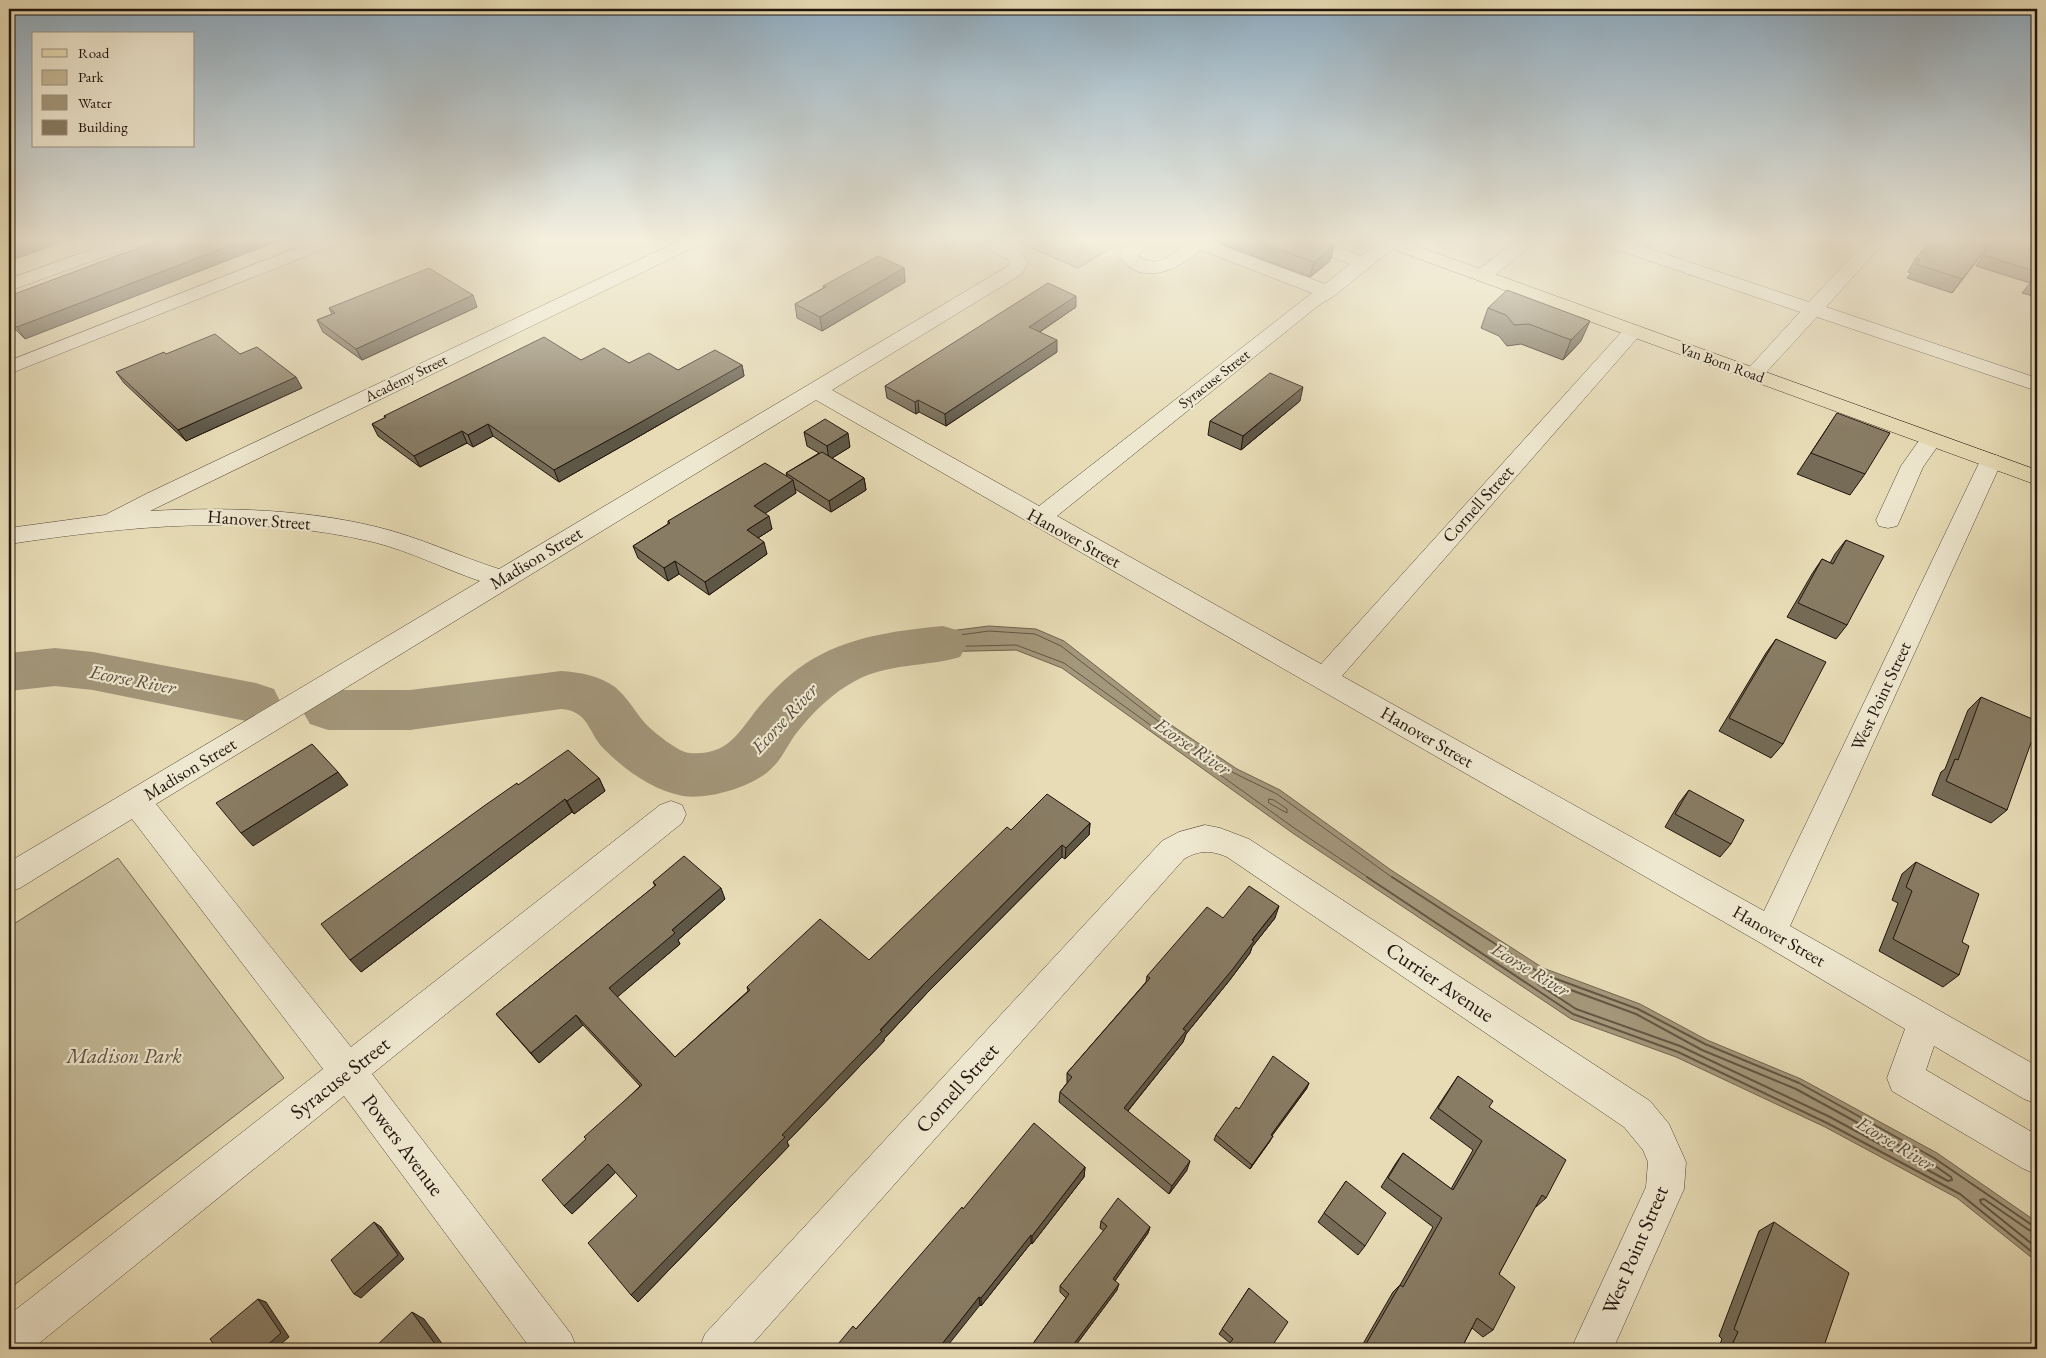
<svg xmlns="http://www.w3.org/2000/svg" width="2046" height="1358" font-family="'EB Garamond',serif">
	<rect width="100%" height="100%" fill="#e7dcb6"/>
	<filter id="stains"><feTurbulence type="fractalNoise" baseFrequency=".004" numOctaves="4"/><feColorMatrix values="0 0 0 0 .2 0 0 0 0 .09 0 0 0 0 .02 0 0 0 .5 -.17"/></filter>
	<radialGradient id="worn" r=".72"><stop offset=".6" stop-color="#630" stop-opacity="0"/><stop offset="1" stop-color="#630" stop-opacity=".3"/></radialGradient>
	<path fill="#c5ba99" stroke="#736752" d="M 1008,238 L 1127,238 L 1078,268 Z
		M 118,858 L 284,1078 L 9,1289 L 9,927 Z"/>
	<path fill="#a4987c" stroke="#70634f" d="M 989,626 L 1036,629 L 1064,641 L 1174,727 L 1237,769 L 1280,790 L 1391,870 L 1543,968 L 1640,1004 L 1707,1040 L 1801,1079 L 1937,1153 L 2037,1222 L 2037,1262 L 1957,1198 L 1825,1127 L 1676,1057 L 1571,1019 L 1294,834 L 1062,668 L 1016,650 L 930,652 L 878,658 L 871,643 L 878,640 Z"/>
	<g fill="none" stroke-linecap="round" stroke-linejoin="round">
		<path stroke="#625644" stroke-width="1" d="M 1269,799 L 1274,800 L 1287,809 L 1287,813 L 1269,803 Z
			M 1369,878 L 1297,830 L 1064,663 L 1016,645 L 930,647 L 882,652 L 879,646 L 989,631 L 1035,634 L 1061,646 L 1171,731 L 1234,773 L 1277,794 L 1393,878"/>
		<path stroke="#625644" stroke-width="2" d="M 1367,877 L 1573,1014 L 1678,1052 L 1827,1123 L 1960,1194 L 2037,1256
			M 1392,877 L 1540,973 L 1638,1009 L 1705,1044 L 1799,1083 L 1934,1158 L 2032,1225 L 2037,1226
			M 1541,979 L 1636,1014 L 1702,1050 L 1796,1089 L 1931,1163 L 1951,1177 L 1952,1180 L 1948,1181 L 1830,1117 L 1680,1046 L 1576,1009 L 1538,984 L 1538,980 Z
			M 2037,1232 L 2029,1230 L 1984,1199 L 1980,1200 L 1981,1203 L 2037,1248"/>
		<path fill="#a4987c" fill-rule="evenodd" d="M 943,626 L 960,631 L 967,644 L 960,657 C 926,667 889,663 857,680 C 833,692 812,713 795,735 C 787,746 782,759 771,769 C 753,787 708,800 683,796 C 652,790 625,770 603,748 C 588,732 589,711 561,709 L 410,730 L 328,730 L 310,724 L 302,710 L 310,696 L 328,690 L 410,690 L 561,671 C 579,672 600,676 615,687 C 627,697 634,710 644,722 C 652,731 679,753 690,753 C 732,756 740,728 763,702 C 780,683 799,665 822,654 C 859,635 902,630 943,626 Z
			M 55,648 L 93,652 L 256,683 L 274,689 L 281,703 L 274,717 L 256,723 L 93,690 L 55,686 L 9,691 L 9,653 Z"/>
		<defs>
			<path id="minor" d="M 123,238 L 148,238 L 145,242 L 9,291 L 9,279 Z
				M 321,238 L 345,238 L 342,242 L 9,374 L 9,361 Z
				M 685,238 L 708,238 L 705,242 L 150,511 C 227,507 303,509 377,527 C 419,537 458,556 499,569 L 1008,266 L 1010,263 L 1008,259 L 973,242 L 970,238 C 991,238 1019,241 1028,263 L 1022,274 L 832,390 L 1039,506 L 1312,293 L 1201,250 C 1179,268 1142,289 1120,257 C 1123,238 1143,238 1159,238 L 1156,242 L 1139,253 L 1138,256 C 1163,274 1179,242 1202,238 L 1325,284 L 1350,264 L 1293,242 L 1290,238 L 1314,238 L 1361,256 L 1384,238 L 1396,238 L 1399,242 L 1396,246 L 1334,296 L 1319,305 L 1057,516 L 1321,664 L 1626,327 L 1633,325 L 1640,327 L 1643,331 L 1640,335 L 1342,676 L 1764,911 L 1980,461 L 1983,456 L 1991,454 L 1999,456 L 2002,461 L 1790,926 L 2037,1066 L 2037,1104 L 2024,1099 L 1934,1046 L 1926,1070 L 2030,1131 L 2037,1128 L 2037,1173 L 2035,1174 L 2022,1168 L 1892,1091 L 1887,1078 L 1905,1029 L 1759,942 L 816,400 L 156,804 L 351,1047 L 660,805 L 671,801 L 682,805 L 686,814 L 682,823 L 372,1074 L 571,1334 L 577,1349 L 531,1349 L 344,1096 L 32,1349 L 9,1349 L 9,1315 L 323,1069 L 132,819 L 20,888 L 9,892 L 9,862 L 480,581 C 444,569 410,551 373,542 C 253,513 130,526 9,544 L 9,528 L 105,515 L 146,494 Z
				M 1520,238 L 1540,238 L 1490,279 L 1483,281 L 1476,279 L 1474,275 L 1476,271 Z
				M 1591,238 L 1617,238 L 1809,302 L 1869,238 L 1888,238 L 1826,307 L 2037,378 L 2037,391 L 1817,317 L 1760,379 L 1753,381 L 1746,379 L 1742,375 L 1746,371 L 1800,312 L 1594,242 Z
				M 1931,433 L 1939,435 L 1942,440 L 1923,467 L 1900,520 L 1897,526 L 1888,528 L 1879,526 L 1876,520 L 1901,466 L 1923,435 Z
				M 1205,825 L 1220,828 L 1249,839 L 1650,1101 L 1669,1124 L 1686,1162 L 1684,1189 L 1613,1349 L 1571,1349 L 1646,1187 L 1648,1162 L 1643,1150 L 1624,1127 L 1227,857 C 1211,850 1199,850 1184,859 L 748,1349 L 699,1349 L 705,1334 L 1162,841 L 1179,832 Z"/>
			<path id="major" d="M 1370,238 L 1395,238 L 2037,470 L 2037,485 L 1373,242 Z"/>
		</defs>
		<use href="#minor" stroke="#524636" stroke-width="1"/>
		<use href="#major" stroke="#21140c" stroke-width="1"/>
		<use href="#minor" fill="#efe8d0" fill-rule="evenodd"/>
		<use href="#major" fill="#e7dcb6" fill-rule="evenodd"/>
	</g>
	<path fill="#756b56" stroke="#21140c" d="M 1205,238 L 1310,238 L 1334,246 L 1330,261 L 1310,277 Z
		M 2037,240 L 2037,297 L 2022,293 L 2030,283 L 1976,266 L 1983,255 Z
		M 1989,245 L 1979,258 L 1952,293 L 1907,278 L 1911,273 L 1908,272 L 1916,258 Z
		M 904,268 L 905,282 L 822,331 L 797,318 L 795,304 L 823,288 L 823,286 Z
		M 9,296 L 25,339 L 9,323 Z
		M 477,307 L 362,360 L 323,332 L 317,320 L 332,314 L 329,308 Z
		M 1076,307 L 1040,332 L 1057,352 L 946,426 L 919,412 L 916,414 L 887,398 L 885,386 Z
		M 1488,308 L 1581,341 L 1563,360 L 1521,344 L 1507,346 L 1499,336 L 1481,328 Z
		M 166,354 L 240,354 L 302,388 L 186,441 L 124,383 L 116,372 Z
		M 581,360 L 629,363 L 678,370 L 742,365 L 744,376 L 631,441 L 559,482 L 493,436 L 473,447 L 467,443 L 420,467 L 378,436 L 372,424 L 385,418 L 384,416 Z
		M 1300,401 L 1241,450 L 1208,435 L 1210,421 Z
		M 1837,413 L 1865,474 L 1850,495 L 1797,474 Z
		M 804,432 L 850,447 L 832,458 L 864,478 L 866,490 L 831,512 L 795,489 L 796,493 L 765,513 L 772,529 L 758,538 L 767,554 L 709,595 L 679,574 L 668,581 L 638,558 L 633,546 L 668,524 L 668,521 L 787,476 L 786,473 L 819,453 L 807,446 Z
		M 1846,540 L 1847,625 L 1836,639 L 1787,617 L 1812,574 L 1822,559 L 1830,563 L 1835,554 Z
		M 1776,639 L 1783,744 L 1771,758 L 1719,731 L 1766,653 Z
		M 1981,697 L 2007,810 L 1991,823 L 1932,795 L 1941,772 L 1945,769 L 1968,710 Z
		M 599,778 L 605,791 L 574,814 L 572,812 L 361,972 L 518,785 Z
		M 1689,790 L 1731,844 L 1720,857 L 1665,827 L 1679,803 Z
		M 1090,823 L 1089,835 L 1065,859 L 1062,857 L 927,993 L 884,1039 L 884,1041 L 787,1142 L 789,1146 L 638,1302 L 631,1295 L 637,1196 L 616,1172 L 572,1214 L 564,1206 L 586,1139 L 640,1086 L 583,1025 L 539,1063 L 496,1014 L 655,886 L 653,882 L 725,899 L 678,940 L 680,944 L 617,997 L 675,1057 L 748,991 L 747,987 L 869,960 L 1011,830 Z
		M 1916,862 L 1962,942 L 1959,975 L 1943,987 L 1879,951 L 1898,903 L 1892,900 L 1902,874 Z
		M 1223,918 L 1275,918 L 1252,947 L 1250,953 L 1229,981 L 1186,1034 L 1183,1042 L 1128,1111 L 1187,1170 L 1169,1194 L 1059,1102 L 1060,1092 L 1067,1083 L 1067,1073 L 1146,982 L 1147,976 Z
		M 1458,1076 L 1489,1107 L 1546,1198 L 1536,1207 L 1535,1206 L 1499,1274 L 1493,1330 L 1483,1337 L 1472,1328 L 1461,1349 L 1360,1349 L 1393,1292 L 1400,1285 L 1433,1227 L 1381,1187 L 1396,1163 L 1403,1153 L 1451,1189 L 1473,1150 L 1430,1118 Z
		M 1307,1088 L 1272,1135 L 1270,1141 L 1250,1169 L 1214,1140 L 1216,1135 L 1239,1109 Z
		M 1085,1167 L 1084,1177 L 1032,1244 L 1031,1243 L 981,1306 L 980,1305 L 856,1329 L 963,1209 Z
		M 1346,1181 L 1365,1246 L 1358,1255 L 1318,1222 Z
		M 1101,1221 L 1150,1227 L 1148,1233 L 1115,1281 L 1117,1290 L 1073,1349 L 1029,1349 L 1066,1298 L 1060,1292 L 1060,1286 L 1104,1231 L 1100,1228 Z
		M 1774,1222 L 1823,1349 L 1718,1349 L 1722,1339 L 1719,1336 L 1759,1231 Z
		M 1249,1288 L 1270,1349 L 1230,1343 L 1219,1334 Z"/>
	<path fill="#5f5746" stroke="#21140c" d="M 34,238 L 74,238 L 9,261 L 9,246 Z
		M 250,238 L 285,238 L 25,339 L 17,327 Z
		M 1989,245 L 1979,258 L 1952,293 L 1962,279 Z
		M 1334,246 L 1330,261 L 1310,277 L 1314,262 Z
		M 904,268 L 905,282 L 822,331 L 820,317 Z
		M 473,295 L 477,307 L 362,360 L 356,349 Z
		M 1076,296 L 1076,307 L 1029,339 L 1029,327 Z
		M 1590,321 L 1581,341 L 1563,360 L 1571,340 Z
		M 1057,340 L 1057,352 L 946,426 L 945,414 Z
		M 742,365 L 744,376 L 631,441 L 559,482 L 554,470 Z
		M 296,377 L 302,388 L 186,441 L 178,430 Z
		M 1303,387 L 1300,401 L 1241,450 L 1243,436 Z
		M 918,400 L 919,412 L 916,414 L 915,402 Z
		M 488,424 L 493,436 L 473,447 L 468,435 Z
		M 462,431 L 467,443 L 420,467 L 414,456 Z
		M 848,433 L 850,447 L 829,460 L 827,446 Z
		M 864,478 L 866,490 L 831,512 L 829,501 Z
		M 793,480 L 796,493 L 757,519 L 754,506 Z
		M 769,516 L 772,529 L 750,543 L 747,530 Z
		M 764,542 L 767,554 L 709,595 L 705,582 Z
		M 675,561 L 679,574 L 668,581 L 664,568 Z
		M 338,772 L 348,785 L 253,846 L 241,833 Z
		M 599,778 L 605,791 L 574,814 L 567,801 Z
		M 565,799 L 572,812 L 361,972 L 350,960 Z
		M 1090,823 L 1089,835 L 1065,859 L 1066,848 Z
		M 1062,845 L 1062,857 L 927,993 L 884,1039 L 884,1041 L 787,1142 L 789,1146 L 638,1302 L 631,1295 L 925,983 Z
		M 721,888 L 725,899 L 678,940 L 680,944 L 615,999 L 609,988 L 672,930 Z
		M 1279,906 L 1275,918 L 1252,947 L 1250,953 L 1229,981 L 1186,1034 L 1183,1042 L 1122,1118 L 1124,1108 L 1183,1029 Z
		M 576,1015 L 583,1025 L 539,1063 L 531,1053 Z
		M 1309,1083 L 1307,1088 L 1269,1140 L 1271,1135 Z
		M 1273,1136 L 1270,1141 L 1250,1169 L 1252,1165 Z
		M 1190,1161 L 1187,1170 L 1169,1194 L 1172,1186 Z
		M 608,1164 L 616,1172 L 572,1214 L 564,1206 Z
		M 1085,1167 L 1084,1177 L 1032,1244 L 1032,1236 Z
		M 374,1222 L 381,1227 L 404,1259 L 361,1298 L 354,1294 Z
		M 1150,1227 L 1148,1233 L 1112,1285 L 1113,1279 Z
		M 1031,1235 L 1031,1243 L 981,1306 L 981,1298 Z
		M 1119,1284 L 1117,1290 L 1073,1349 L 1070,1349 Z
		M 979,1297 L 980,1305 L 945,1349 L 938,1349 Z
		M 258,1299 L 266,1302 L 289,1337 L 275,1349 L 263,1349 Z
		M 412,1312 L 424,1319 L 446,1349 L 437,1349 Z"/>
	<path fill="#887c64" stroke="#21140c" d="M 9,238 L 34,238 L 9,246 Z
		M 165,238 L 250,238 L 17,327 L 9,320 L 9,296 Z
		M 1247,238 L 1310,238 L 1334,246 L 1314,262 Z
		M 1935,238 L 1967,238 L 1989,245 L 1962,279 L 1916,264 L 1920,260 L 1916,258 Z
		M 1996,238 L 2030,238 L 2037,240 L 2037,272 L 1983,255 Z
		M 878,256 L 904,268 L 820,317 L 795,304 L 826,287 L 823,286 Z
		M 429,268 L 473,295 L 356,349 L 317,320 L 335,313 L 329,308 Z
		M 2037,272 L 2037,284 L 2030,282 Z
		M 1048,283 L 1076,296 L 1029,327 L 1057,340 L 945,414 L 918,400 L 915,402 L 885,386 Z
		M 1507,290 L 1590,321 L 1571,340 L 1529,324 L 1514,325 L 1506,315 L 1488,308 Z
		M 215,334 L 240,354 L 257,347 L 296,377 L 178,430 L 116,372 L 164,352 L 166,354 Z
		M 544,337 L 581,360 L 604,348 L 629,363 L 649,353 L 678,370 L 715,350 L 742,365 L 627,430 L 554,470 L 488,424 L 468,435 L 462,431 L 414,456 L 372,424 L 386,417 L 384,416 Z
		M 1270,373 L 1303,387 L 1243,436 L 1210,421 Z
		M 1837,413 L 1890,433 L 1865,474 L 1811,453 Z
		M 825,419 L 848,433 L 827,446 L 804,432 Z
		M 822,452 L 864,478 L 829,501 L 786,473 Z
		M 765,463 L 793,480 L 754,506 L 769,516 L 747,530 L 764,542 L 705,582 L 675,561 L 664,568 L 633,546 L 670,523 L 668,521 Z
		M 1846,540 L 1884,556 L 1847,625 L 1798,603 L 1822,559 L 1833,564 Z
		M 1776,639 L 1826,662 L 1783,744 L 1729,718 Z
		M 1981,697 L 2037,721 L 2037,726 L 2007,810 L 1946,781 L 1955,759 L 1958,760 Z
		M 312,744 L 338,772 L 241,833 L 216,803 Z
		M 568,750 L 599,778 L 567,801 L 565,799 L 350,960 L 321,924 L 484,806 L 517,783 L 518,785 Z
		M 1689,790 L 1744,820 L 1731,844 L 1675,814 Z
		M 1047,794 L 1090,823 L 1066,848 L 1062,845 L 925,983 L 880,1030 L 882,1031 L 782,1135 L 785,1137 L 631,1295 L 588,1243 L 637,1196 L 608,1164 L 564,1206 L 542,1180 L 586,1139 L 584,1137 L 642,1085 L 576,1015 L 531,1053 L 496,1014 L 656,885 L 653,882 L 684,856 L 721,888 L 672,930 L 675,933 L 609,988 L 675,1057 L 750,990 L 747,987 L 820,919 L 869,960 L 1007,827 L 1011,830 Z
		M 1916,862 L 1979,894 L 1962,942 L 1969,946 L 1959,975 L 1893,939 L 1912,891 L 1906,887 Z
		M 1249,886 L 1279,906 L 1252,940 L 1254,941 L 1232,970 L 1183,1029 L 1186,1031 L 1124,1108 L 1190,1161 L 1172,1186 L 1060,1092 L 1072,1077 L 1067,1073 L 1150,978 L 1147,976 L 1207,907 L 1223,918 Z
		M 1273,1056 L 1309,1083 L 1271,1135 L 1273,1136 L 1252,1165 L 1216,1135 L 1236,1107 L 1239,1109 Z
		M 1458,1076 L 1493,1101 L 1489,1107 L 1566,1160 L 1546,1198 L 1542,1195 L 1499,1274 L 1515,1287 L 1493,1330 L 1477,1318 L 1461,1349 L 1363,1349 L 1400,1285 L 1403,1287 L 1442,1218 L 1388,1178 L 1403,1153 L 1453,1190 L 1482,1141 L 1438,1108 Z
		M 1034,1123 L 1085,1167 L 1032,1236 L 1031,1235 L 981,1298 L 979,1297 L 938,1349 L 834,1349 L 853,1326 L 856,1329 L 962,1207 L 963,1209 Z
		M 1346,1181 L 1386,1213 L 1365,1246 L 1324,1213 Z
		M 1118,1198 L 1150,1227 L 1113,1279 L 1119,1284 L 1070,1349 L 1029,1349 L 1069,1294 L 1060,1286 L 1107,1226 L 1101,1221 Z
		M 374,1222 L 398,1255 L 354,1294 L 331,1260 Z
		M 1774,1222 L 1849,1273 L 1823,1349 L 1730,1349 L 1738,1332 L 1734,1329 Z
		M 1249,1288 L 1288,1322 L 1270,1349 L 1225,1349 L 1233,1339 L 1222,1329 Z
		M 258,1299 L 281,1333 L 263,1349 L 217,1349 L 210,1339 Z
		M 412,1312 L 438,1348 L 437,1349 L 373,1349 Z"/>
	<linearGradient id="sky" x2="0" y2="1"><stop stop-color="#8da9bd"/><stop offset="0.56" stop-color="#f4efde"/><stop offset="1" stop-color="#f4efde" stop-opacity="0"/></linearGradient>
	<rect width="2046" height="428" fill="url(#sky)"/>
	<g text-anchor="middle" stroke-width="4.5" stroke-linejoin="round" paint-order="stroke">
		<g font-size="15" fill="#21140c" stroke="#efe8d0">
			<text transform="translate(1722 363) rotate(20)" y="5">Van Born Road</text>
			<text transform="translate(406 378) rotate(-26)" y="5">Academy Street</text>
			<text transform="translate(1214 379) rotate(-38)" y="5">Syracuse Street</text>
		</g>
		<g font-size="18" fill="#21140c" stroke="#efe8d0">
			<text transform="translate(1478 504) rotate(-48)" y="6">Cornell Street</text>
			<text transform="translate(259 520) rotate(4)" y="6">Hanover Street</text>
			<text transform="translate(1074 538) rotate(29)" y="6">Hanover Street</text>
			<text transform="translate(536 558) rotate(-31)" y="6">Madison Street</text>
			<text transform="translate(1881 696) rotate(-65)" y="6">West Point Street</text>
			<text transform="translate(1427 737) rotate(30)" y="6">Hanover Street</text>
			<text transform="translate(190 769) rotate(-31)" y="6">Madison Street</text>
			<text transform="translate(1779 936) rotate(30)" y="6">Hanover Street</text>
		</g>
		<g font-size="19" font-style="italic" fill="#554939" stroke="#efe8d0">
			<text transform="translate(133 679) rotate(11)" y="7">Ecorse River</text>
			<text transform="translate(784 718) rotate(-47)" y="7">Ecorse River</text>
			<text transform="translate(1193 746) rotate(34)" y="7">Ecorse River</text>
			<text transform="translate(1531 969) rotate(31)" y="7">Ecorse River</text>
			<text transform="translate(1896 1143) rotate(31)" y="7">Ecorse River</text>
		</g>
		<g font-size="21" fill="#21140c" stroke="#efe8d0">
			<text transform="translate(1440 982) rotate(34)" y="7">Currier Avenue</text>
			<text transform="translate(340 1078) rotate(-38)" y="7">Syracuse Street</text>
			<text transform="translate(957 1088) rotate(-48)" y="7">Cornell Street</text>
			<text transform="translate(403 1145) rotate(53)" y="7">Powers Avenue</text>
			<text transform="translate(1635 1250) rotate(-67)" y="7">West Point Street</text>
		</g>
		<g font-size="21" font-style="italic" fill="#5a4e3d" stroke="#efe8d0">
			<text x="124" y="1063">Madison Park</text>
		</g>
	</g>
	<rect width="2046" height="1358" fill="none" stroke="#e7dcb6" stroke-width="30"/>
	<rect x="10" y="10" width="2026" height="1338" fill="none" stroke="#21140c" stroke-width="2.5"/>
	<rect x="15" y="15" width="2016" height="1328" fill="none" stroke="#21140c"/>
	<rect x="32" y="32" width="162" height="115" fill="#efe8d0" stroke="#9d9382"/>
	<rect x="42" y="49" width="25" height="8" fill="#e7dcb6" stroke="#9d9382"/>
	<text x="78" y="58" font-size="15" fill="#21140c">Road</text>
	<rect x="42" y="70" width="25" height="15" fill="#c5ba99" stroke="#9d9382"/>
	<text x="78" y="82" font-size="15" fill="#21140c">Park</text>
	<rect x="42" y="95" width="25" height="15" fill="#a4987c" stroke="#9d9382"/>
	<text x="78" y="108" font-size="15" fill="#21140c">Water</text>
	<rect x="42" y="120" width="25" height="15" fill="#887c64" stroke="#9d9382"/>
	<text x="78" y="132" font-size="15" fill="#21140c">Building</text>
	<rect width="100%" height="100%" filter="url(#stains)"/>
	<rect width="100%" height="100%" fill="url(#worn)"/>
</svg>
